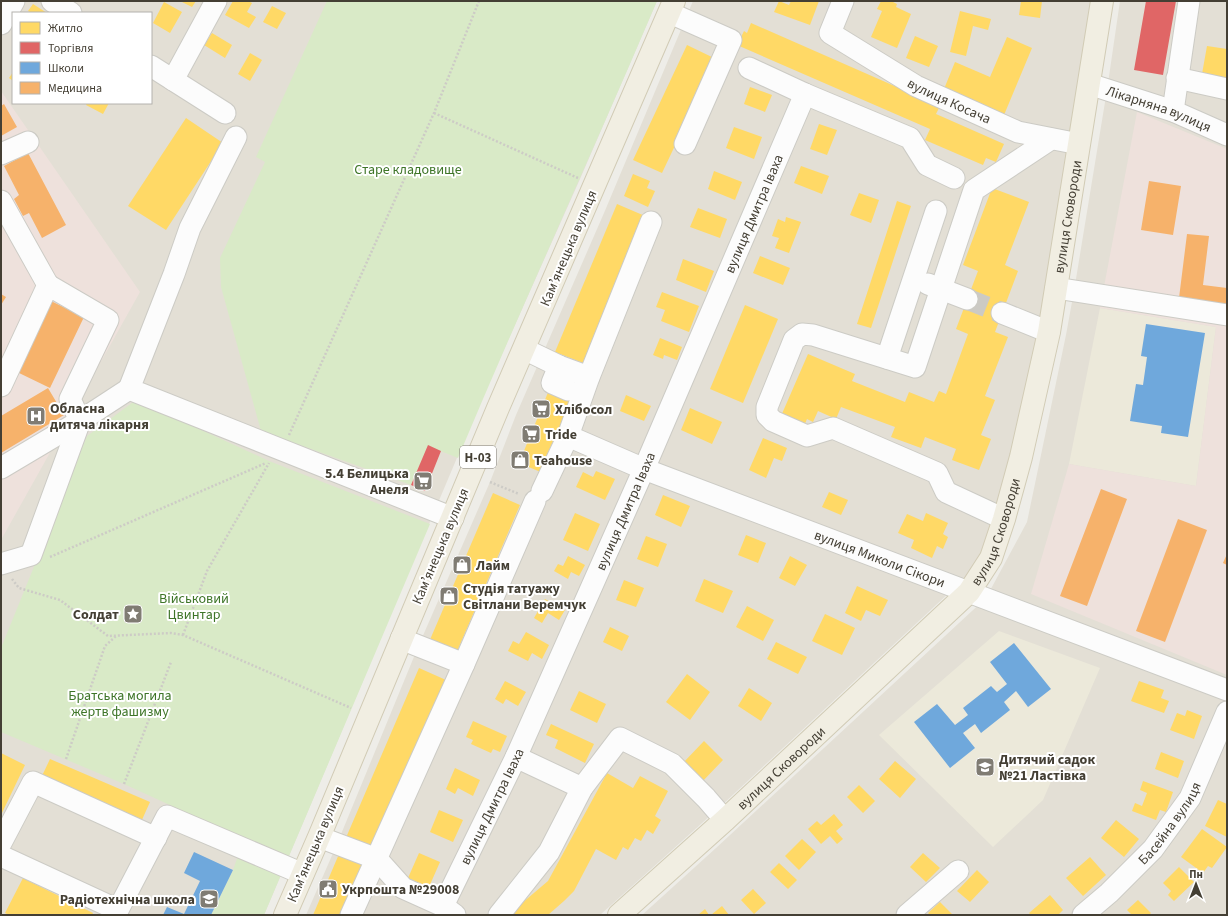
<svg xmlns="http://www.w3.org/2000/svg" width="1228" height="916" font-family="'Source Sans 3',sans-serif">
	<rect width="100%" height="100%" fill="#eeede8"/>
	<path fill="#e3dfd5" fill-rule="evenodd" d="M 1,1 L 657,1 L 580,179 L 481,401 L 264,915 L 1,915 ZM 13,13 L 151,13 L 151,103 L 13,103 Z
		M 693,1 L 1094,1 L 1042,330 L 1014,455 L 982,554 L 967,576 L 722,805 L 600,915 L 306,915 L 337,844 L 418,647 L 490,482 L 516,415 L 604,213 Z
		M 1120,1 L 1227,1 L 1227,915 L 642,915 L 716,848 L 986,598 L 1027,522 L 1066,335 L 1074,291 L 1107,90 Z"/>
	<path fill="#ece9da" d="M 1100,308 L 1216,327 L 1196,486 L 1069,464 Z
		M 999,631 L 1100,668 L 1043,800 L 993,847 L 879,735 Z"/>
	<path fill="#eee1dc" d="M 1,91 L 140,292 L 1,540 Z
		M 1137,112 L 1227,149 L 1227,675 L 1031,594 L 1069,464 L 1196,486 L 1216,327 L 1100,308 Z"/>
	<path fill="#d9eac7" d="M 327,1 L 657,1 C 592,154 522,305 458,458 L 428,446 L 411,485 L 261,431 L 221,287 L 220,258 L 265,162 L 256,157 Z
		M 136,400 L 269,461 L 430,524 L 264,915 L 211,915 L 233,870 L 244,839 L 124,784 L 1,732 L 1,648 L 87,436 Z"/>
	<path fill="#ffd966" d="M 180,1 L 196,1 L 192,7 Z
		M 233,1 L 248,1 L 252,3 L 247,12 L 256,17 L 249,28 L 225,15 Z
		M 779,1 L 789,5 L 791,1 L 819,1 L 810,25 L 774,12 Z
		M 881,1 L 891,1 L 897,4 L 896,7 L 911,14 L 897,48 L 871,37 L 882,11 L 877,9 Z
		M 1021,1 L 1042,1 L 1040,18 L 1019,15 Z
		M 164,2 L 182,12 L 170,33 L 153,23 Z
		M 33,4 L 47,13 L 32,13 L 28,11 Z
		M 272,6 L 286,13 L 277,29 L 263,22 Z
		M 960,11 L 991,19 L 988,30 L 973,26 L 966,56 L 950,52 Z
		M 751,23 L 940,106 L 936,114 L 1004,144 L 996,162 L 986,158 L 983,165 L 925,140 L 930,129 L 737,45 L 744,31 L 747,33 Z
		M 212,33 L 232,45 L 225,58 L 204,45 Z
		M 915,36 L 938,46 L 929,67 L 906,58 Z
		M 1007,37 L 1032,48 L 1004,115 L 944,89 L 955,62 L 990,77 Z
		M 687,45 L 716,59 L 662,173 L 633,160 Z
		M 1207,46 L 1227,49 L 1227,78 L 1202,74 Z
		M 250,53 L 262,60 L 250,81 L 238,74 Z
		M 13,72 L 13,81 L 9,78 Z
		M 750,87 L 772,95 L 765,112 L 744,104 Z
		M 87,103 L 109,103 L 103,114 L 86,105 Z
		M 186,118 L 223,143 L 166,230 L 128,206 Z
		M 819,124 L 837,130 L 827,155 L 810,149 Z
		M 734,127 L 762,137 L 754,159 L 726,148 Z
		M 801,166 L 829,176 L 822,194 L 794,183 Z
		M 714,171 L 742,182 L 735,200 L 708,189 Z
		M 633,174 L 650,181 L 647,188 L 655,191 L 648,207 L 624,196 Z
		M 992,188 L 1029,202 L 1005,265 L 1018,271 L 995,332 L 1008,337 L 985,396 L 995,400 L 981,435 L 991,439 L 979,470 L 952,460 L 956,449 L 925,437 L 921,448 L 891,437 L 895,427 L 841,407 L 836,419 L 818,411 L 813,422 L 807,419 L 804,426 L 781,416 L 808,354 L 855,374 L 852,381 L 905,402 L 909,392 L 934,402 L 939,391 L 946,394 L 968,334 L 956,329 L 978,271 L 963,265 Z
		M 859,193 L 879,200 L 871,223 L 850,215 Z
		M 897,201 L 911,206 L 871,328 L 857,324 Z
		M 617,204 L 645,216 L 583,363 L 555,352 Z
		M 698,208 L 727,219 L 720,238 L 690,227 Z
		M 786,217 L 801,222 L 789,253 L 775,248 L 779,238 L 772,236 L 778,219 L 785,222 Z
		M 760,256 L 790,268 L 783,285 L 753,273 Z
		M 683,259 L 714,271 L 706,292 L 676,280 Z
		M 662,292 L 699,306 L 689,332 L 661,321 L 665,310 L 656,307 Z
		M 745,305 L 778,319 L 743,403 L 710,389 Z
		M 660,338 L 682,347 L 677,360 L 664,355 L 663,359 L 653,355 Z
		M 549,390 L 574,401 L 543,473 L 519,463 Z
		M 626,395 L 651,406 L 644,421 L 620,411 Z
		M 690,408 L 722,422 L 712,444 L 681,430 Z
		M 763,438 L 787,448 L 782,461 L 774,458 L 766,478 L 749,470 Z
		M 596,471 L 615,479 L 605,500 L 576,487 L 583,472 L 593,477 Z
		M 829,492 L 848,500 L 841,515 L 822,507 Z
		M 493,493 L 520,505 L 456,654 L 429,642 Z
		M 663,495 L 690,506 L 681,527 L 655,515 Z
		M 575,513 L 600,524 L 588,551 L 563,540 Z
		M 926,513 L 948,523 L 943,534 L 948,537 L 943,549 L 937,546 L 932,558 L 911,548 L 914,540 L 898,533 L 907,514 L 923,521 Z
		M 746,535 L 766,543 L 758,563 L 738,555 Z
		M 646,536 L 667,544 L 658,567 L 637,559 Z
		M 568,556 L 585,565 L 579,576 L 571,572 L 568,579 L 554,571 L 558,564 L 563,566 Z
		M 790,556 L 807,565 L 795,586 L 779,578 Z
		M 704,579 L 733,591 L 723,613 L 695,601 Z
		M 624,580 L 644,588 L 636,607 L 616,600 Z
		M 857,586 L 888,600 L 880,616 L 866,610 L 861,621 L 845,613 Z
		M 545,599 L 565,610 L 559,620 L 548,613 L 542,623 L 534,618 Z
		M 747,606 L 774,620 L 763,641 L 736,627 Z
		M 825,614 L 855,628 L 842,655 L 812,641 Z
		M 610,627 L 629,636 L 622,651 L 603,642 Z
		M 526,632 L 549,645 L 542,659 L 532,653 L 528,661 L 508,651 L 513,641 L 519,644 Z
		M 776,642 L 807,657 L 798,674 L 767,659 Z
		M 419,668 L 446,680 L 372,851 L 345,840 Z
		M 687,674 L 710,692 L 690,720 L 666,702 Z
		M 505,681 L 526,692 L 518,706 L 506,699 L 503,704 L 495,699 Z
		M 1139,681 L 1164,690 L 1161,698 L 1169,701 L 1164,713 L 1131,701 Z
		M 749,688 L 772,703 L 761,721 L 738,706 Z
		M 579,691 L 606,704 L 597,723 L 570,710 Z
		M 1187,710 L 1202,716 L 1194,739 L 1170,730 L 1177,713 L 1185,716 Z
		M 473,721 L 507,736 L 500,752 L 493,749 L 491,753 L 471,744 L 473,740 L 466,737 Z
		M 551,724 L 594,744 L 585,763 L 555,748 L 558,740 L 546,735 Z
		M 704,741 L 723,760 L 701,783 L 682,764 Z
		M 1161,752 L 1184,761 L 1178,778 L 1155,769 Z
		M 1,753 L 25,765 L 1,815 Z
		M 50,759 L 150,802 L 141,822 L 41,778 Z
		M 895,761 L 916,779 L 900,798 L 879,779 Z
		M 455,768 L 480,780 L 473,796 L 458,788 L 455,794 L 446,789 Z
		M 607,773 L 633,788 L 640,776 L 668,791 L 655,816 L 661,820 L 653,834 L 647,830 L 641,841 L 635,838 L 628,850 L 623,847 L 616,860 L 596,849 L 574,891 L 564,901 L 548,915 L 508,915 L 548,881 Z
		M 1143,781 L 1173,792 L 1166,812 L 1160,810 L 1156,820 L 1132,811 L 1135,803 L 1142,806 L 1147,793 L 1140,790 Z
		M 859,785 L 875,801 L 863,813 L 847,797 Z
		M 1218,800 L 1227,804 L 1227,837 L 1205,826 Z
		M 439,810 L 463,820 L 453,842 L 430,832 Z
		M 834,814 L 843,825 L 836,831 L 843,839 L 837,844 L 830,836 L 821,844 L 808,829 L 817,821 L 821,825 Z
		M 1116,820 L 1139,839 L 1124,857 L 1101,838 Z
		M 1202,829 L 1227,847 L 1212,868 L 1208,866 L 1203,873 L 1181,857 Z
		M 802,839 L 816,852 L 799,870 L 785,856 Z
		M 419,853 L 440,862 L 429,887 L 408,878 Z
		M 923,853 L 940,868 L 926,882 L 910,867 Z
		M 339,854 L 367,866 L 346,915 L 313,915 Z
		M 1090,857 L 1106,875 L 1083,896 L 1066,878 Z
		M 779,863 L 797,880 L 788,889 L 770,872 Z
		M 1179,867 L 1194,882 L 1174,901 L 1168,895 L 1171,891 L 1163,883 Z
		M 977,870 L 989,882 L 970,902 L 957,891 Z
		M 23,878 L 93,913 L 92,915 L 9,915 L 5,913 Z
		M 753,889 L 766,903 L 754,914 L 741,900 Z
		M 1050,895 L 1063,910 L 1058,915 L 1031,915 L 1029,913 Z
		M 1138,900 L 1151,913 L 1149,915 L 1132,915 L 1127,910 Z
		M 940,902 L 953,915 L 930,915 L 928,913 Z
		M 722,906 L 729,915 L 711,915 Z
		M 705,909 L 709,915 L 698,915 Z"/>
	<path fill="#e06666" d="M 1146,1 L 1176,1 L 1163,75 L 1134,70 Z
		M 428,445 L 441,451 L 425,491 L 411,485 Z"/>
	<path fill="#6fa8dc" d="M 1146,324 L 1205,333 L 1188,437 L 1161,433 L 1162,426 L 1130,421 L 1136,384 L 1143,385 L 1147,357 L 1141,356 Z
		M 1014,643 L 1051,689 L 1028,707 L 1016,691 L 1004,702 L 1010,710 L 981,733 L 975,724 L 963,733 L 975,748 L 950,768 L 914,722 L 937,704 L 955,725 L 968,715 L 963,708 L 991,686 L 997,692 L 1007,684 L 990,662 Z
		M 194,852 L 233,870 L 211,915 L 163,915 L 167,907 L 184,914 L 200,881 L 184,873 Z"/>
	<path fill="#f6b26b" d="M 4,104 L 17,127 L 1,136 L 1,106 Z
		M 28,153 L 66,225 L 42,238 L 29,213 L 23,216 L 14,199 L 19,195 L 4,166 Z
		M 1149,181 L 1181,186 L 1173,235 L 1141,230 Z
		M 1187,234 L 1209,236 L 1203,285 L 1227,288 L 1227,312 L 1178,306 Z
		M 1,294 L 6,297 L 1,305 Z
		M 51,301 L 84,317 L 50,388 L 17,372 Z
		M 48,388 L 64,415 L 1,453 L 1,416 Z
		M 1101,489 L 1127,499 L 1087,606 L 1060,596 Z
		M 1178,519 L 1207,530 L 1165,642 L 1136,631 Z
		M 1227,554 L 1227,565 L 1223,563 Z"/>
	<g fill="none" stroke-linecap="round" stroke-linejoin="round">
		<path stroke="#cccac4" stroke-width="21" stroke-dasharray="21 10" stroke-linecap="butt" d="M 967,299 L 1002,313"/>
		<defs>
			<g id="minor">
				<path d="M 52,1 L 71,13"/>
				<path id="s1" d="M 843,1 L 830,33 L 916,86 L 1018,132 L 1079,144"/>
				<path d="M 670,13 L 731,40 L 685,144"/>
				<path d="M 1,24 L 14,1"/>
				<path d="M 151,66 L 225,113"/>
				<path d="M 749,68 L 805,94 L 910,138 L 927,165 L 954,178"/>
				<path d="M 1177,78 L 1227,89"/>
				<path d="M 173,80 L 216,1"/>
				<path id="s2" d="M 1089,84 L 1173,111 L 1227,135"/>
				<path d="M 1173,111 L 1189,1"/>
				<path d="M 236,137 L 190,228 L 174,274 L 129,389 L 453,518"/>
				<path d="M 1,154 L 28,142"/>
				<path d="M 1,201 L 48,285"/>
				<path d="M 928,284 L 967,299"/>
				<path d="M 1056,288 L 1227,315"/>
				<path d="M 1002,313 L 1049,332"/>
				<path d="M 524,349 L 559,366 L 589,377"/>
				<path d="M 887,358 L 936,211"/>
				<path d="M 559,366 L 552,383 L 568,390"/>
				<path d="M 1,386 L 48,285 L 108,320 L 70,399 L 80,421 L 31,555 L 1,564"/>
				<path id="s3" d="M 568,436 L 644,469 L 1227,690"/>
				<path d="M 1,468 L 80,421 L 129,389"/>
				<path d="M 542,491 L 568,436 L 589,377 L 651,222"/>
				<path d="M 1004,519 L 946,492 L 937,473 L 833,428 L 807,436 L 773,421 L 767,415 L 767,407 L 794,340 L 802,334 L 813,335 L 915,367 L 974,190 L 1051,139"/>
				<path d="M 401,639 L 464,664"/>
				<path d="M 516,757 L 582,788"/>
				<path d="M 319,837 L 377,859 L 403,888 L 443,906 L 455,915"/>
				<path d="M 1,843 L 33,782 L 156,838"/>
				<path d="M 1,856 L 118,910 L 167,816 L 303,874"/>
				<path id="s4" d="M 443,906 L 516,757 L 644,469 L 805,94"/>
				<path d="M 351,915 L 464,664 L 535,501"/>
				<path d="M 499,915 L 549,852 L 582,788 L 620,738 L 672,764 L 706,798 L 725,820"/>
				<path d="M 907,915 L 958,871"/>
				<path id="s5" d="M 1083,915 L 1109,893 L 1153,849 L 1190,798 L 1227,712"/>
			</g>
			<g id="major">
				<path d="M 285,915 L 319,837 L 498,408 L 674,1"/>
				<path id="s6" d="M 619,915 L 725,820 L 969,592 L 991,558 L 1004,519 L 1021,457 L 1049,332 L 1102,1"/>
			</g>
		</defs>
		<use href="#minor" stroke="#cccbc5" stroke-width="23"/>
		<use href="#major" stroke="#d1cbb5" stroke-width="24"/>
		<path stroke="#cdcbc6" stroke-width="2.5" stroke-dasharray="2 2" stroke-linecap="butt" d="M 434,113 L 578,178
			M 289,435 L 434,113 L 479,1
			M 490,482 L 519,494
			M 50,557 L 266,463
			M 12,579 L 19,588 L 60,600 L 108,636 L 171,633 L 183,635 L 351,708
			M 183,635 L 207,571 L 269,463
			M 66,759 L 105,646 L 116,636
			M 124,784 L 171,662"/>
		<use href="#minor" stroke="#fcfcfc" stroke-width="21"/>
		<use href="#major" stroke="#f1eee2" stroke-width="22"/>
	</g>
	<defs>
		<symbol id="supermarket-square" viewBox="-11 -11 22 22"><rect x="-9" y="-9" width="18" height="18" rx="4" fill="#807c73" stroke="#fff"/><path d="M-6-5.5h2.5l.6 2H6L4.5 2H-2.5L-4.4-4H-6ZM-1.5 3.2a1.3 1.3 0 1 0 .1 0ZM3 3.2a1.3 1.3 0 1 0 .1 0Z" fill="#fff"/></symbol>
		<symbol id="hospital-square" viewBox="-11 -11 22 22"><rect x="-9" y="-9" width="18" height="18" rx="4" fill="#807c73" stroke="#fff"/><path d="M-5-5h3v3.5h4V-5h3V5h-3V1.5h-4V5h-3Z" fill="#fff"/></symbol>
		<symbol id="shop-square" viewBox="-11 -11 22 22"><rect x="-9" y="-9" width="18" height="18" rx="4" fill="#807c73" stroke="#fff"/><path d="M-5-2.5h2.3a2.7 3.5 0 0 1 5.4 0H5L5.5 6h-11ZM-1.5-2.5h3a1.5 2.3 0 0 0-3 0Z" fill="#fff"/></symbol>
		<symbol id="sight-square" viewBox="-11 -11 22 22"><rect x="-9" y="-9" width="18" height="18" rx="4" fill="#807c73" stroke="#fff"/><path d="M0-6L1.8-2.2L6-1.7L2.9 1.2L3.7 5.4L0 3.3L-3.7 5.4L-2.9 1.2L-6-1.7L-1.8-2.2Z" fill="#fff"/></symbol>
		<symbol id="school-square" viewBox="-11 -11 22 22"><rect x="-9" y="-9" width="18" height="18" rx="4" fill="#807c73" stroke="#fff"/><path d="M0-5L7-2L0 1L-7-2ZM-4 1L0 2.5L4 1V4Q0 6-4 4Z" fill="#fff"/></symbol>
		<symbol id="civic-square" viewBox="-11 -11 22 22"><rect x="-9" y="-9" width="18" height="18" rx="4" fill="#807c73" stroke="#fff"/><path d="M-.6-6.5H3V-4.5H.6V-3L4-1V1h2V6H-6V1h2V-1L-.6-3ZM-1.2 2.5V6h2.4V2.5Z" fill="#fff"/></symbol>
	</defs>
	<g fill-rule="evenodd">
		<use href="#supermarket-square" x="530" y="398" width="22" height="22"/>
		<use href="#hospital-square" x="25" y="405" width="22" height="22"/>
		<use href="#supermarket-square" x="520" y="423" width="22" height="22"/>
		<use href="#shop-square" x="509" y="449" width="22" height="22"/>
		<use href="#supermarket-square" x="412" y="470" width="22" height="22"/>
		<use href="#shop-square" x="451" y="554" width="22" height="22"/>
		<use href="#shop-square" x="438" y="585" width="22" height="22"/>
		<use href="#sight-square" x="122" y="603" width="22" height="22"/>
		<use href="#school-square" x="974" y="756" width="22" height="22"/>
		<use href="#civic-square" x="317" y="878" width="22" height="22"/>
		<use href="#school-square" x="198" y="888" width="22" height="22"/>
	</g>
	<g text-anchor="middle" stroke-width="4" stroke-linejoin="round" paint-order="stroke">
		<rect fill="#fff" stroke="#7c7971" stroke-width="1" x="460" y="446" width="36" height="22" rx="3"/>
		<g font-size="13" font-weight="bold" fill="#443f34">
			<text x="478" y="462">Н-03</text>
		</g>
		<g font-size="14" fill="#443f34" stroke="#fff">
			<text dy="5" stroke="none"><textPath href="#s1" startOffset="172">вулиця Косача</textPath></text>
			<text dy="5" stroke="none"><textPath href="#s2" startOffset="74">Лікарняна вулиця</textPath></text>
			<text dy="5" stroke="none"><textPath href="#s4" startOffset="759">вулиця Дмитра Іваха</textPath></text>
			<text dy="5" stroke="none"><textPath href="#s6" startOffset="867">вулиця Сковороди</textPath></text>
			<text transform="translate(568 248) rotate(-67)" y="5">Камʼянецька вулиця</text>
			<text dy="5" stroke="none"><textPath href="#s4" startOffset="435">вулиця Дмитра Іваха</textPath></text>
			<text dy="5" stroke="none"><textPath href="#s6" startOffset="543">вулиця Сковороди</textPath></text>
			<text transform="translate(440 546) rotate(-67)" y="5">Камʼянецька вулиця</text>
			<text dy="5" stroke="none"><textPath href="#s3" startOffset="335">вулиця Миколи Сікори</textPath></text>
			<text dy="5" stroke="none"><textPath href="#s6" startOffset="219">вулиця Сковороди</textPath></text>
			<text dy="5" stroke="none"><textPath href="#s4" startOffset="111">вулиця Дмитра Іваха</textPath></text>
			<text dy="5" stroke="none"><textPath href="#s5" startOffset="127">Басейна вулиця</textPath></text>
			<text transform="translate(315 844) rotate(-67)" y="5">Камʼянецька вулиця</text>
		</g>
		<g font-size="14" fill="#3e7528" stroke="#fff">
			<text x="408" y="174">Старе кладовище</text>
			<text x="194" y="603">Військовий<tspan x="194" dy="16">Цвинтар</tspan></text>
			<text x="120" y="700">Братська могила<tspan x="120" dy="16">жертв фашизму</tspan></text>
		</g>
		<g font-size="14" font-weight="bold" fill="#443f34" stroke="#fff" text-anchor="start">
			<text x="50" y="413">Обласна<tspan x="50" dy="16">дитяча лікарня</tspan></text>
			<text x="555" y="414">Хлібосол</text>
			<text x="545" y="439">Tride</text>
			<text x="534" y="465">Teahouse</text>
			<text x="409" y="478" text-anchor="end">5.4 Белицька<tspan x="409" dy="16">Анеля</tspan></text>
			<text x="476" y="570">Лайм</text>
			<text x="463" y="593">Студія татуажу<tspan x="463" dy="16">Світлани Веремчук</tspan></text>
			<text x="119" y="619" text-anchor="end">Солдат</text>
			<text x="999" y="764">Дитячий садок<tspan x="999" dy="16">№21 Ластівка</tspan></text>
			<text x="342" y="894">Укрпошта №29008</text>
			<text x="195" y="904" text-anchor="end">Радіотехнічна школа</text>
		</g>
	</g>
	<rect width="1228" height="916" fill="none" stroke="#443f34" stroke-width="4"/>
	<rect x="12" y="12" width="140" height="92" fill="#ffffff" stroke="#b4b2ae"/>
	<rect x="20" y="22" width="20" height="12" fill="#ffd966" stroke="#b4b2ae"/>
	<text x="48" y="32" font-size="12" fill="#443f34">Житло</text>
	<rect x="20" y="42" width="20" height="12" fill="#e06666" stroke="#b4b2ae"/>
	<text x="48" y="52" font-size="12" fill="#443f34">Торгівля</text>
	<rect x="20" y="62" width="20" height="12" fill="#6fa8dc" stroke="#b4b2ae"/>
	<text x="48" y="72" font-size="12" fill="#443f34">Школи</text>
	<rect x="20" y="82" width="20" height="12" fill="#f6b26b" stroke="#b4b2ae"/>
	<text x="48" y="92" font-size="12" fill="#443f34">Медицина</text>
	<g transform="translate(1196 884)" stroke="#ffffff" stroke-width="3" paint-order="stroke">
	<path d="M0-3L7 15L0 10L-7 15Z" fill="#443f34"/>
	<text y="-6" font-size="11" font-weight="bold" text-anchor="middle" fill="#443f34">Пн</text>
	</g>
</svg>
